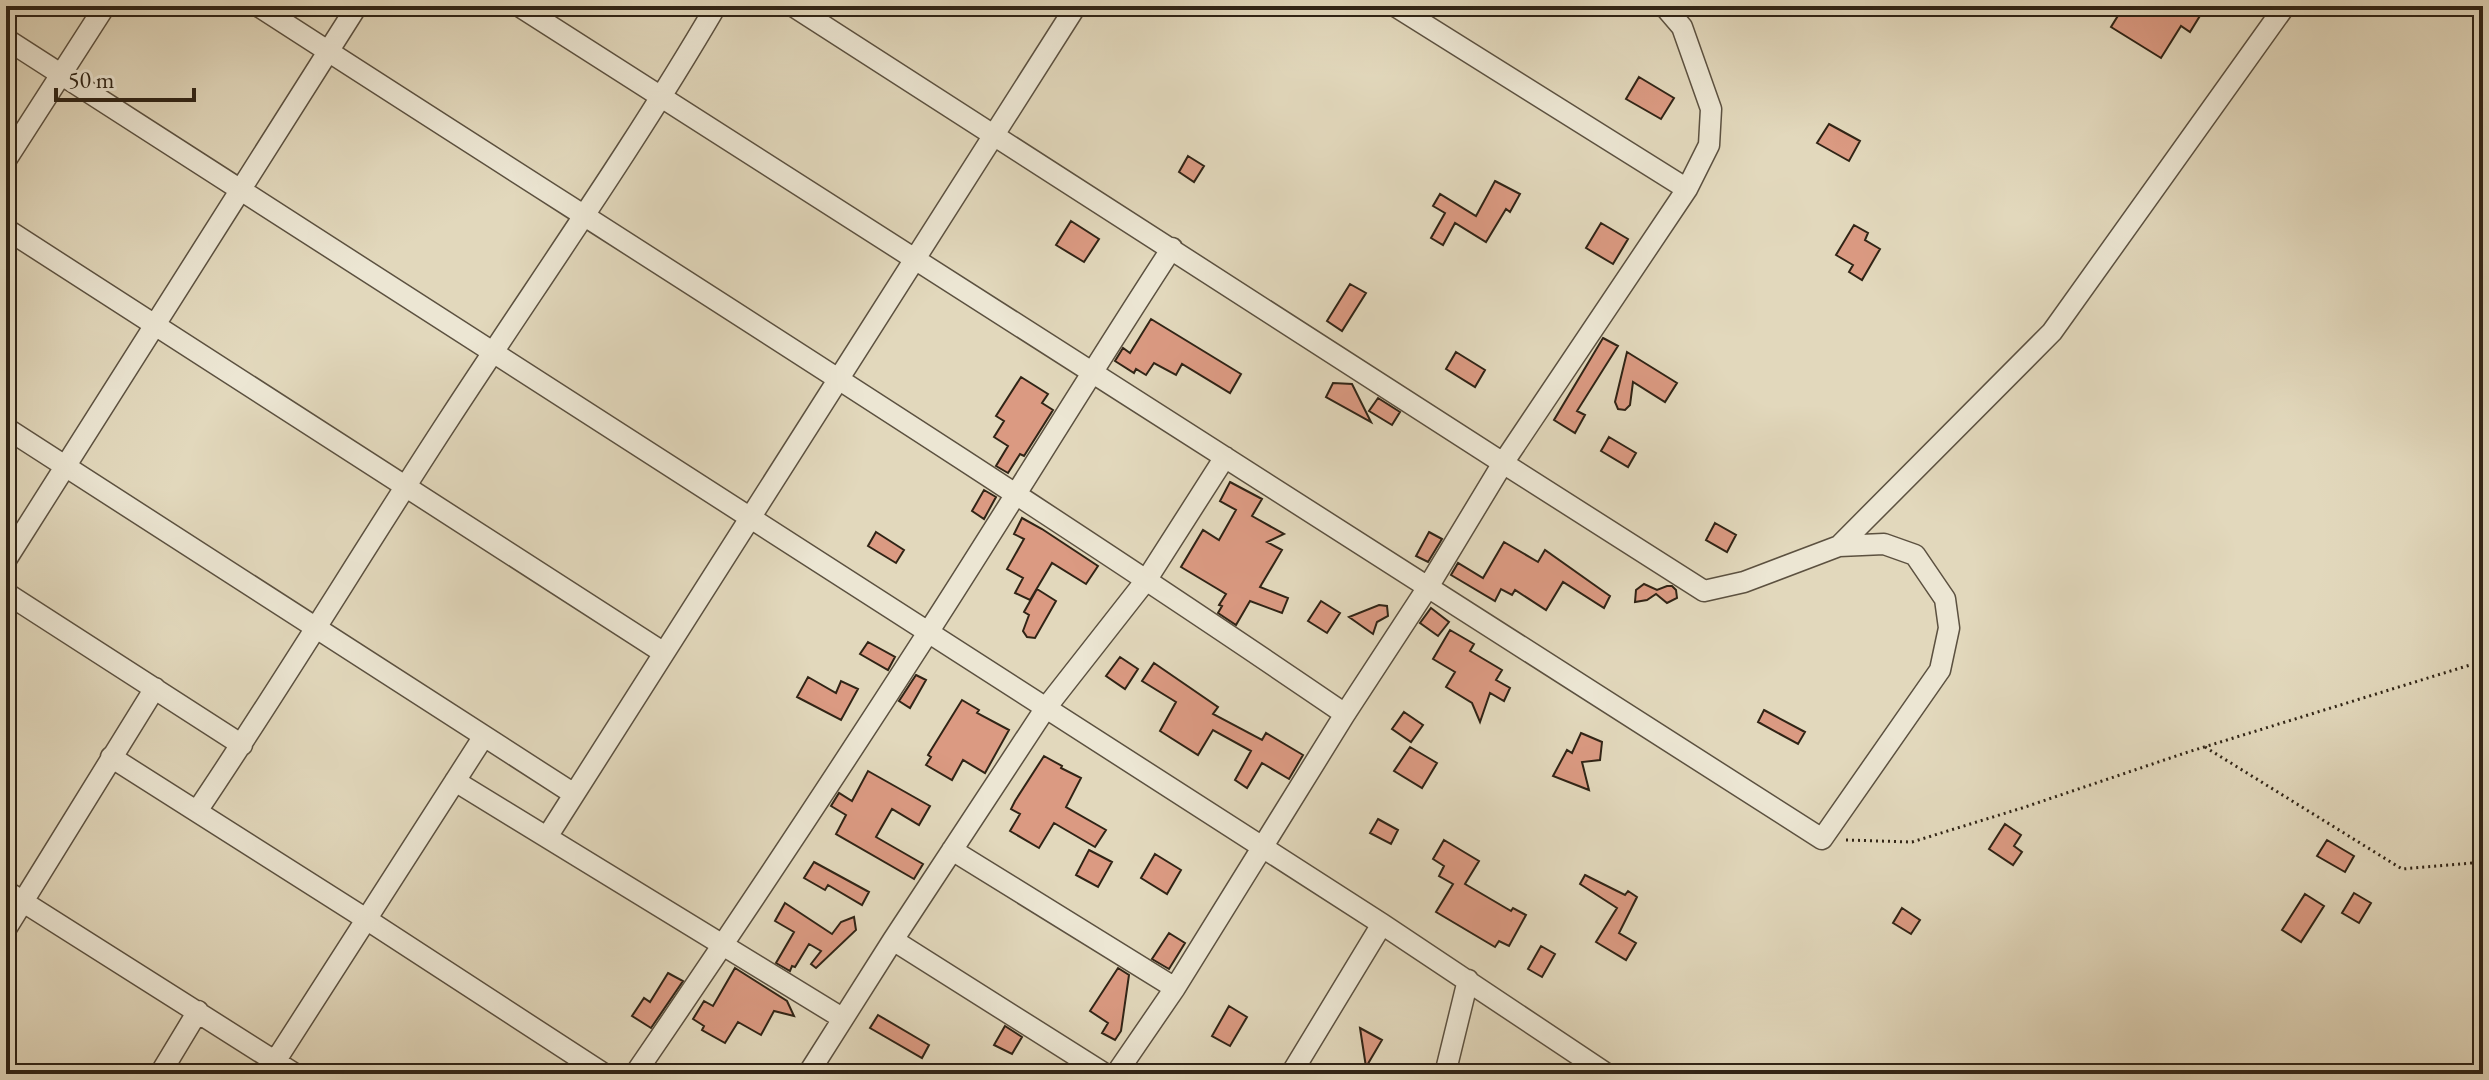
<svg xmlns="http://www.w3.org/2000/svg" width="2489" height="1080" font-family="'EB Garamond',serif">
	<rect width="100%" height="100%" fill="#e2d8bc"/>
	<filter id="stains"><feTurbulence type="fractalNoise" baseFrequency=".0025" numOctaves="4"/><feColorMatrix values="0 0 0 0 .2 0 0 0 0 .09 0 0 0 0 .02 0 0 0 .5 -.17"/></filter>
	<radialGradient id="worn" r=".72"><stop offset=".6" stop-color="#630" stop-opacity="0"/><stop offset="1" stop-color="#630" stop-opacity=".3"/></radialGradient>
	<path fill="#db9a82" stroke="#302416" stroke-width="2" d="M 2124,6 L 2149,6 L 2162,14 L 2167,6 L 2206,6 L 2190,32 L 2181,26 L 2161,58 L 2111,27 Z
		M 1639,77 L 1674,98 L 1661,119 L 1626,99 Z
		M 1829,124 L 1860,141 L 1849,161 L 1817,143 Z
		M 1188,156 L 1204,166 L 1194,182 L 1179,172 Z
		M 1495,181 L 1520,194 L 1510,212 L 1506,209 L 1486,242 L 1455,223 L 1443,245 L 1431,238 L 1445,213 L 1433,206 L 1440,194 L 1476,216 Z
		M 1071,221 L 1099,239 L 1084,262 L 1056,245 Z
		M 1601,223 L 1628,239 L 1613,264 L 1586,248 Z
		M 1854,225 L 1868,233 L 1865,240 L 1880,249 L 1862,280 L 1849,272 L 1853,265 L 1836,255 Z
		M 1350,284 L 1366,293 L 1342,331 L 1327,321 Z
		M 1151,319 L 1241,374 L 1230,393 L 1182,364 L 1176,375 L 1154,363 L 1146,375 L 1136,369 L 1134,373 L 1115,361 L 1123,348 L 1130,353 Z
		M 1603,338 L 1618,346 L 1577,411 L 1585,415 L 1575,433 L 1554,420 Z
		M 1456,352 L 1485,370 L 1475,387 L 1446,369 Z
		M 1627,352 L 1677,383 L 1665,402 L 1633,382 L 1630,405 L 1625,410 L 1618,409 L 1615,402 Z
		M 1021,377 L 1048,394 L 1042,403 L 1053,410 L 1024,456 L 1020,454 L 1008,473 L 996,466 L 1008,446 L 994,437 L 1004,421 L 996,416 Z
		M 1333,383 L 1352,384 L 1371,422 L 1326,397 Z
		M 1378,398 L 1400,412 L 1392,425 L 1369,411 Z
		M 1609,437 L 1636,453 L 1628,467 L 1601,451 Z
		M 1230,482 L 1262,499 L 1252,516 L 1284,534 L 1267,542 L 1282,550 L 1260,587 L 1288,598 L 1282,613 L 1250,601 L 1236,625 L 1218,613 L 1222,606 L 1219,605 L 1226,594 L 1181,567 L 1203,530 L 1219,540 L 1236,510 L 1220,501 Z
		M 984,490 L 996,497 L 984,519 L 972,511 Z
		M 1022,518 L 1042,529 L 1098,566 L 1086,584 L 1052,563 L 1030,600 L 1015,593 L 1023,578 L 1007,569 L 1024,539 L 1014,534 Z
		M 1715,523 L 1736,535 L 1727,552 L 1706,540 Z
		M 876,532 L 904,550 L 896,563 L 868,546 Z
		M 1429,532 L 1442,539 L 1428,562 L 1416,556 Z
		M 1504,542 L 1538,562 L 1545,550 L 1610,596 L 1604,608 L 1563,582 L 1546,610 L 1515,590 L 1512,595 L 1501,589 L 1495,601 L 1451,575 L 1458,563 L 1483,578 Z
		M 1644,584 L 1657,590 L 1667,586 L 1672,586 L 1676,590 L 1677,598 L 1667,603 L 1656,594 L 1647,600 L 1635,602 L 1636,590 Z
		M 1037,589 L 1056,601 L 1035,638 L 1027,637 L 1023,631 L 1029,615 L 1024,612 Z
		M 1321,601 L 1340,613 L 1327,633 L 1308,621 Z
		M 1379,605 L 1387,606 L 1388,616 L 1377,622 L 1373,634 L 1349,617 Z
		M 1431,608 L 1449,622 L 1438,636 L 1420,623 Z
		M 1450,630 L 1474,644 L 1470,651 L 1502,670 L 1496,680 L 1510,688 L 1504,701 L 1490,693 L 1480,722 L 1472,703 L 1446,687 L 1455,672 L 1433,659 Z
		M 868,642 L 895,657 L 888,670 L 860,654 Z
		M 1120,657 L 1138,669 L 1125,689 L 1106,676 Z
		M 1154,663 L 1218,707 L 1213,714 L 1262,740 L 1266,733 L 1303,755 L 1289,779 L 1262,763 L 1247,788 L 1235,780 L 1251,751 L 1213,730 L 1198,755 L 1160,731 L 1176,702 L 1142,681 Z
		M 916,675 L 926,680 L 910,708 L 899,701 Z
		M 808,677 L 836,693 L 841,681 L 858,689 L 841,720 L 797,697 Z
		M 962,700 L 979,710 L 977,713 L 1009,730 L 985,773 L 963,760 L 952,780 L 926,765 L 931,757 L 928,755 Z
		M 1764,710 L 1805,732 L 1798,744 L 1758,722 Z
		M 1404,712 L 1423,725 L 1411,742 L 1392,729 Z
		M 1581,733 L 1602,742 L 1600,760 L 1582,762 L 1589,790 L 1553,776 L 1567,750 L 1572,753 Z
		M 1410,747 L 1437,763 L 1422,788 L 1394,771 Z
		M 1044,756 L 1062,766 L 1061,768 L 1081,778 L 1066,807 L 1106,830 L 1095,847 L 1054,823 L 1039,848 L 1010,831 L 1020,814 L 1011,809 L 1015,801 Z
		M 868,771 L 930,806 L 919,825 L 892,809 L 876,837 L 923,864 L 914,879 L 836,834 L 846,815 L 831,806 L 839,793 L 852,801 Z
		M 1378,819 L 1398,830 L 1391,844 L 1370,833 Z
		M 2005,824 L 2021,835 L 2014,846 L 2022,852 L 2013,865 L 1989,849 Z
		M 1444,840 L 1479,861 L 1465,884 L 1511,911 L 1513,908 L 1526,915 L 1509,946 L 1499,941 L 1495,947 L 1436,912 L 1453,884 L 1439,876 L 1444,866 L 1433,859 Z
		M 2327,840 L 2354,856 L 2345,872 L 2317,856 Z
		M 1089,850 L 1112,862 L 1098,887 L 1076,875 Z
		M 1155,854 L 1181,870 L 1167,894 L 1141,878 Z
		M 814,862 L 869,892 L 862,905 L 828,885 L 825,890 L 804,878 Z
		M 1585,875 L 1625,895 L 1628,891 L 1637,897 L 1619,933 L 1636,943 L 1626,960 L 1596,942 L 1617,908 L 1580,884 Z
		M 2354,893 L 2371,903 L 2359,923 L 2342,913 Z
		M 2305,894 L 2324,906 L 2301,942 L 2282,930 Z
		M 785,903 L 832,934 L 841,922 L 854,917 L 856,930 L 816,968 L 811,964 L 821,951 L 809,944 L 795,967 L 792,966 L 790,971 L 776,963 L 794,932 L 775,921 Z
		M 1902,908 L 1920,920 L 1911,934 L 1893,923 Z
		M 1169,933 L 1185,943 L 1169,969 L 1152,959 Z
		M 1541,946 L 1555,954 L 1542,977 L 1528,969 Z
		M 735,968 L 787,1001 L 794,1016 L 774,1011 L 761,1035 L 738,1022 L 725,1043 L 702,1030 L 704,1026 L 693,1019 L 704,1001 L 713,1006 Z
		M 1118,968 L 1129,975 L 1121,1031 L 1115,1040 L 1102,1033 L 1108,1023 L 1090,1011 Z
		M 668,973 L 683,981 L 651,1028 L 632,1016 L 644,998 L 650,1002 Z
		M 1229,1006 L 1247,1017 L 1230,1046 L 1212,1036 Z
		M 878,1015 L 929,1045 L 922,1058 L 870,1028 Z
		M 1005,1026 L 1022,1037 L 1012,1054 L 994,1045 Z
		M 1360,1028 L 1382,1040 L 1366,1067 Z"/>
	<g fill="none" stroke-linecap="round" stroke-linejoin="round">
		<defs>
			<path id="street" d="M 258,6 C 621,241 988,470 1345,714
				M 519,6 L 1822,839 L 1940,670 L 1949,628 L 1945,599 L 1915,555 L 1884,544 L 1839,546 L 1744,582 L 1704,591 L 1503,463 L 793,6
				M 1395,6 L 1687,189
				M 6,39 L 1382,924 L 1607,1074
				M 6,160 L 105,6
				M 6,229 L 664,653
				M 6,428 L 574,794
				M 1839,546 L 2052,332 L 2285,6
				M 6,560 L 357,6
				M 6,593 L 242,745
				M 111,757 L 366,919 L 604,1074
				M 455,781 L 842,1018
				M 197,811 C 284,682 364,549 449,419 C 539,281 633,148 716,6
				M 547,837 L 1076,6
				M 952,850 L 1175,988
				M 6,891 L 295,1074
				M 6,929 L 155,688
				M 893,940 L 1105,1074
				M 160,1074 L 198,1011
				M 267,1074 L 484,736
				M 635,1074 C 735,928 833,780 929,631 C 1011,504 1089,375 1172,248
				M 808,1074 L 893,940 L 1045,709 L 1147,579 L 1225,457
				M 1116,1074 L 1175,988 L 1345,714 L 1428,587 L 1503,463 L 1687,189 L 1709,145 L 1711,109 L 1682,27 L 1664,6
				M 1291,1074 L 1382,924
				M 1445,1074 L 1468,980"/>
		</defs>
		<use href="#street" stroke="#5c5140" stroke-width="23"/>
		<path stroke="#302416" stroke-width="3" stroke-dasharray="2 4" stroke-linecap="butt" d="M 2483,183 L 2477,190 L 2483,250
			M 2205,747 L 2402,869 L 2483,862
			M 1846,840 L 1912,842 L 2022,808 L 2188,752 L 2483,661"/>
		<use href="#street" stroke="#ece6d3" stroke-width="20"/>
	</g>
	<rect width="2489" height="1080" fill="none" stroke="#e2d8bc" stroke-width="32"/>
	<rect x="8" y="8" width="2473" height="1064" fill="none" stroke="#302416" stroke-width="4"/>
	<rect x="16" y="16" width="2457" height="1048" fill="none" stroke="#302416" stroke-width="2"/>
	<path d="M56 88v12h138v-12" fill="none" stroke="#302416" stroke-width="4"/>
	<text x="68" y="88" font-size="24" fill="#302416" stroke="#ece6d3" stroke-width="6" paint-order="stroke">50 m</text>
	<rect width="100%" height="100%" filter="url(#stains)"/>
	<rect width="100%" height="100%" fill="url(#worn)"/>
</svg>
